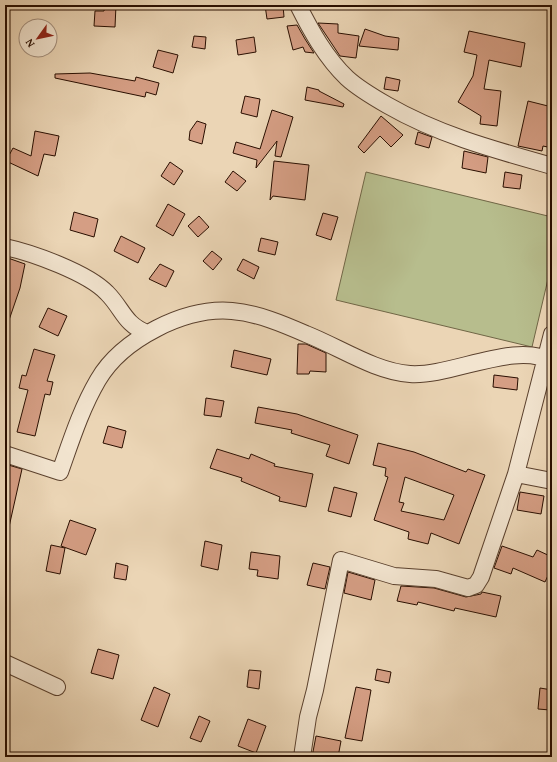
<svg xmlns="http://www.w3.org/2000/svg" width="557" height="762" font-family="'Gentium Book Plus',serif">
	<rect width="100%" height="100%" fill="#ebd5b5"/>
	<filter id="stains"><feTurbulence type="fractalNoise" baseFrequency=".005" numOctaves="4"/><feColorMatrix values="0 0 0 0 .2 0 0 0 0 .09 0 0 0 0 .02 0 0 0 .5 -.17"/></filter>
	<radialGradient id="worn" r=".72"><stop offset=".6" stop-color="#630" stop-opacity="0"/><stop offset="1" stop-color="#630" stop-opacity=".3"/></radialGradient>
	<path fill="#b7bd8d" stroke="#706646" d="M 366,172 L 552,217 L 552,262 L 532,347 L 336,300 Z"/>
	<path fill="#d59e84" stroke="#290e00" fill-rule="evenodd" d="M 105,5 L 116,5 L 115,27 L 94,26 L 95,11 L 104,11 Z
		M 265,5 L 283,5 L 284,17 L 267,19 Z
		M 318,23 L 338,24 L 338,33 L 359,36 L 356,58 L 340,56 Z
		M 297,25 L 305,39 L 314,53 L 305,52 L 303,47 L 293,50 L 287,26 Z
		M 365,29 L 385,36 L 399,38 L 398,50 L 359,46 Z
		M 469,31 L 525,43 L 521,67 L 489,60 L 484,89 L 501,91 L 497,126 L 480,124 L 481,116 L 458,102 L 473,76 L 477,55 L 464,52 Z
		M 194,36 L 206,37 L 205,49 L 192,47 Z
		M 254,37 L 256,52 L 238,55 L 236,40 Z
		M 158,50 L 178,55 L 173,73 L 153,67 Z
		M 90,73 L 135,81 L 136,77 L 159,83 L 156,95 L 146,92 L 145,97 L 55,78 L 55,74 Z
		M 386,77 L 400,80 L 398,91 L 384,89 Z
		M 307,87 L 319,90 L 319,91 L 344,104 L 343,107 L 305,100 Z
		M 245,96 L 260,99 L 257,117 L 241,113 Z
		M 528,101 L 552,107 L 552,148 L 543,146 L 542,151 L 518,146 Z
		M 272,110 L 293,117 L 281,157 L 275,156 L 277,141 L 256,168 L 257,160 L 233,153 L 236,142 L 260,149 Z
		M 381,116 L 403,135 L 391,147 L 380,136 L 364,153 L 358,147 Z
		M 197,121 L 206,124 L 202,144 L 189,140 L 190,131 Z
		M 35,131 L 59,136 L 55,156 L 44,154 L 38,176 L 6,161 L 13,148 L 31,156 Z
		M 418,132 L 432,137 L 429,148 L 415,144 Z
		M 464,151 L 488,157 L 486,173 L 462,168 Z
		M 274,161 L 309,165 L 305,200 L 273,196 L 270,200 Z
		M 170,162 L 183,171 L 174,185 L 161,176 Z
		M 233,171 L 246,181 L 237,191 L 225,182 Z
		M 505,172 L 522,175 L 520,189 L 503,187 Z
		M 168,204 L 185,214 L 173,236 L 156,226 Z
		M 74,212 L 98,219 L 94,237 L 70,230 Z
		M 323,213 L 338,217 L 331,240 L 316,235 Z
		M 199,216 L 209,227 L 198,237 L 188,226 Z
		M 121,236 L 145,248 L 138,263 L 114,251 Z
		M 261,238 L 278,242 L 275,255 L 258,251 Z
		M 212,251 L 222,259 L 213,270 L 203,261 Z
		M 5,257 L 25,264 L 20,288 L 7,326 L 5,325 Z
		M 243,259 L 259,267 L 254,279 L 237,270 Z
		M 160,264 L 174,271 L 166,287 L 149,279 Z
		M 48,308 L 67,316 L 58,336 L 39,327 Z
		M 298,344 L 306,344 L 326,353 L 326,372 L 310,371 L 309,374 L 297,374 Z
		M 34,349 L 55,355 L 47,381 L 53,382 L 50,395 L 45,394 L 35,436 L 17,432 L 28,390 L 19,388 L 22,375 L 26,376 Z
		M 234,350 L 271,359 L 267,375 L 231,367 Z
		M 494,375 L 518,378 L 517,390 L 493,387 Z
		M 206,398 L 224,401 L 221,417 L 204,415 Z
		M 258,407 L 297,414 L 358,435 L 349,464 L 326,456 L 330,445 L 291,433 L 292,430 L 255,423 Z
		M 108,426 L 126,431 L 122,448 L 103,443 Z
		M 378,443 L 414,452 L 466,472 L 468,469 L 485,475 L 459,544 L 431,533 L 428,544 L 408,539 L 409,532 L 374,520 L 388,477 L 385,476 L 386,468 L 373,465 ZM 405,477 L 454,495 L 444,520 L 401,511 L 404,503 L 399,502 Z
		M 217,449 L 249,459 L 251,454 L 275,464 L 274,466 L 313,474 L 306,507 L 279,501 L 280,497 L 241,481 L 242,478 L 210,468 Z
		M 5,464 L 22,469 L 9,527 L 5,526 Z
		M 334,487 L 357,493 L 351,517 L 328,511 Z
		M 520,492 L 544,496 L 541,514 L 517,510 Z
		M 70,520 L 96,529 L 86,555 L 61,546 Z
		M 205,541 L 222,545 L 218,570 L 201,566 Z
		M 51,545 L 65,548 L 60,574 L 46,571 Z
		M 502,546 L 533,557 L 537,550 L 552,557 L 552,567 L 545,582 L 513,568 L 511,574 L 494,568 Z
		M 251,552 L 280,556 L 278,579 L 257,576 L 258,570 L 249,569 Z
		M 116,563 L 128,566 L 126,580 L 114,578 Z
		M 313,563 L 330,567 L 325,589 L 307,585 Z
		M 348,572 L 375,580 L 371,600 L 344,593 Z
		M 401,586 L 434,588 L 466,597 L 481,594 L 482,592 L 501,596 L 496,617 L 455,608 L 454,611 L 418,602 L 417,605 L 397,601 Z
		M 98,649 L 119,655 L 113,679 L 91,673 Z
		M 377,669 L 391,672 L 389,683 L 375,680 Z
		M 249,670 L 261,671 L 259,689 L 247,687 Z
		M 154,687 L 170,694 L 158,727 L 141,720 Z
		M 356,687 L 371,690 L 362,741 L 345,738 Z
		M 540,688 L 552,690 L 550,710 L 538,709 Z
		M 199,716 L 210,721 L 201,742 L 190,738 Z
		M 248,719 L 266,726 L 256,753 L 238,746 Z
		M 316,736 L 341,741 L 338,757 L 312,757 Z"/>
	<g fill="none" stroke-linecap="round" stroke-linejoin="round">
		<defs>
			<path id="street" d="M 298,5 C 311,31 326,58 347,78 C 359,89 373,97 387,105 C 439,135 495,150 552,166
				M 5,247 C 33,253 88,273 107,293 C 123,309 124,324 147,333
				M 552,334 L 516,474 L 552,481
				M 5,454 L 60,472 C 71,441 81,409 98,380 C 122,339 185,307 232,311 C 257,313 283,324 306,334 C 339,347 376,372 410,374 C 451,377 517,340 552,362
				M 5,663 L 57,687
				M 302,757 L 308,717 L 315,690 L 341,560 L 394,576 L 436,579 L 468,588 L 476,585 L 481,577 L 516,474"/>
		</defs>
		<use href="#street" stroke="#5a402d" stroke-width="18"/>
		<use href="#street" stroke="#f2e4cf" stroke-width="16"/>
	</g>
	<rect width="557" height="762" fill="none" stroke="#ebd5b5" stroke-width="20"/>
	<rect x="6" y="6" width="545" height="750" fill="none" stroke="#290e00" stroke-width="2"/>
	<rect x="10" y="10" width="537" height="742" fill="none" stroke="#290e00"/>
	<g transform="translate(38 38) rotate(237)"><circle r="19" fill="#f2e4cf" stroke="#a28e7c"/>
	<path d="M0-3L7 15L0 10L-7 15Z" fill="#8f2418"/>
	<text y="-6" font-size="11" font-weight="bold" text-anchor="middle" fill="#290e00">N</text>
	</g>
	<rect width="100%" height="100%" filter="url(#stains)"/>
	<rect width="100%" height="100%" fill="url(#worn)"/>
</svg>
